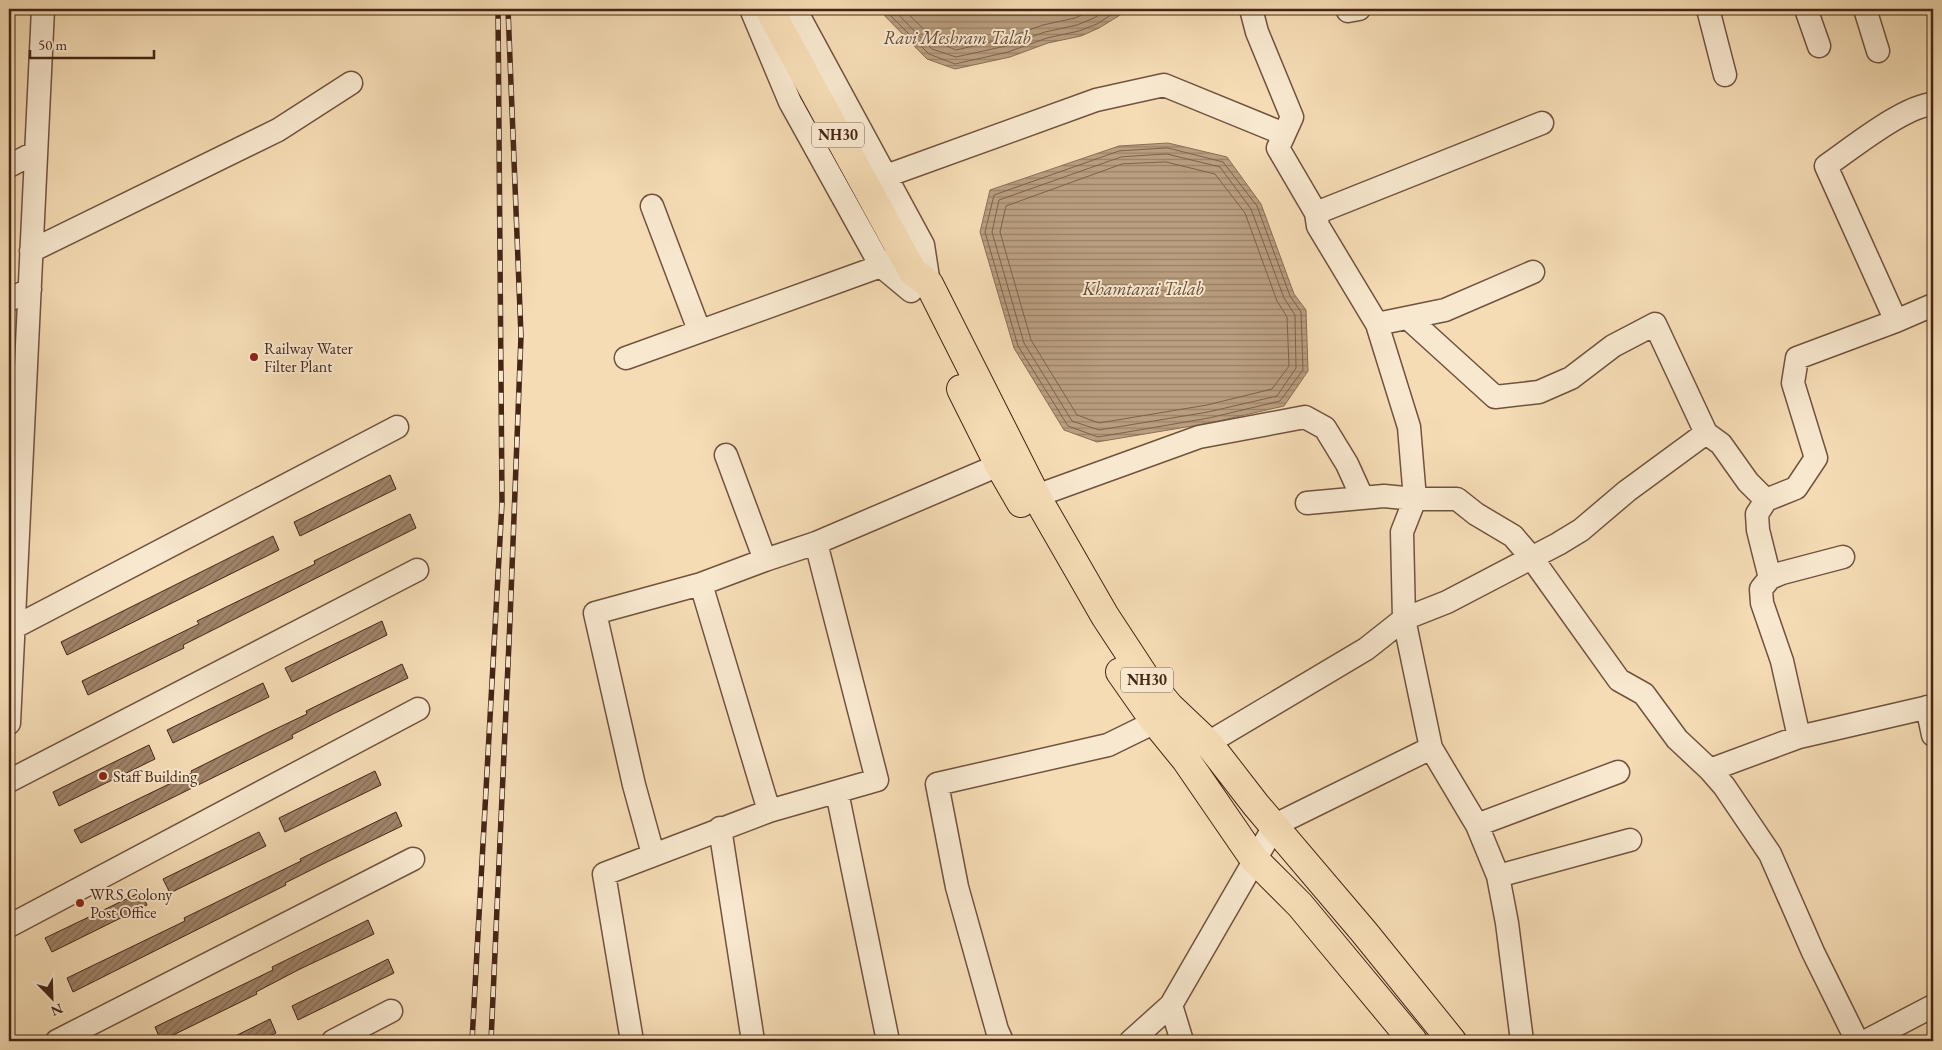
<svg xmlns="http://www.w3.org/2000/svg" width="1942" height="1050" font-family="'EB Garamond',serif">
	<defs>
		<pattern id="water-rules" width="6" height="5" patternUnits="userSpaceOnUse" patternTransform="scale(1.25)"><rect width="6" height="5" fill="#b99e7f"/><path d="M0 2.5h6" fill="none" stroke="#988167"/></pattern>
		<pattern id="building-hatch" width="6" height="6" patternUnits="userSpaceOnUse" patternTransform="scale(1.25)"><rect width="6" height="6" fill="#a08469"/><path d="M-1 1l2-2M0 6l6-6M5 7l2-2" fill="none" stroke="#846c55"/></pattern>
	</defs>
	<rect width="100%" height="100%" fill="#f5dcb5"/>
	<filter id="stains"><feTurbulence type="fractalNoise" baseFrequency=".004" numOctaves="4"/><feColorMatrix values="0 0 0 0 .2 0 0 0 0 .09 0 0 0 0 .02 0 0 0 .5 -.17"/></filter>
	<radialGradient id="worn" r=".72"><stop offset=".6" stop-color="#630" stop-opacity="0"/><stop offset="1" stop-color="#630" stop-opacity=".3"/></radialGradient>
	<path fill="url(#water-rules)" stroke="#8a6e55" d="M 878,9 L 1130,9 L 1099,28 L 1081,36 L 1048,43 L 1010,57 L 955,69 L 927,59 Z
		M 1168,143 L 1227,157 L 1261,204 L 1294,294 L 1306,310 L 1308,371 L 1284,406 L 1210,423 L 1097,442 L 1064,430 L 1014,348 L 980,232 L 990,190 L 1119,146 Z"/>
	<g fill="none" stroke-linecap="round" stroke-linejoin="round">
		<path stroke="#7e624a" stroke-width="1" d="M 884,9 L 929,54 L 955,64 L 1008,52 L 1047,38 L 1079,31 L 1097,24 L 1120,9
			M 893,9 L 932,49 L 956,57 L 1006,46 L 1045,32 L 1077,25 L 1094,18 L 1109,9
			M 903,9 L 937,42 L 956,50 L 1004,39 L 1043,25 L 1075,18 L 1095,9
			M 1168,148 L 1223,162 L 1257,206 L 1290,296 L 1301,312 L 1303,370 L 1280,401 L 1209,418 L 1098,437 L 1068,426 L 1018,346 L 985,232 L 994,195 L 1119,151 Z
			M 1167,154 L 1220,167 L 1251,209 L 1284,298 L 1295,315 L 1296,368 L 1277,396 L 1208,412 L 1099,430 L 1072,421 L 1024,343 L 992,232 L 999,200 L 1121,157 Z
			M 1166,162 L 1215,174 L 1245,213 L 1277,301 L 1287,317 L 1289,366 L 1272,389 L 1207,405 L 1099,423 L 1077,415 L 1031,340 L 1000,232 L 1006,206 L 1122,164 Z"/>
	</g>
	<path fill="url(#building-hatch)" stroke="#442516" d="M 390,475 L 396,489 L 300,536 L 294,522 Z
		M 410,514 L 416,528 L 183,645 L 184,648 L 88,695 L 82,681 L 199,624 L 197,621 L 315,564 L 314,561 Z
		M 273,536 L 279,550 L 67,655 L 61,642 Z
		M 382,621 L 387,635 L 292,682 L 285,668 Z
		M 402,664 L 408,678 L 335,713 L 292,735 L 293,738 L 81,843 L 74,830 L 192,773 L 191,771 L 267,733 L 307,714 L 306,711 Z
		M 263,683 L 269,697 L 173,743 L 167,730 Z
		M 149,745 L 155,759 L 59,806 L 53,792 Z
		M 375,771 L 381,785 L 285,832 L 279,818 Z
		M 396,812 L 402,826 L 329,861 L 285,883 L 286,885 L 73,992 L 67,978 L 185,921 L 184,918 L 301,861 L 300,859 Z
		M 259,832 L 266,846 L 170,893 L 163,879 Z
		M 141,892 L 147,905 L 52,952 L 45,938 Z
		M 368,920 L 374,934 L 300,969 L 256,992 L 257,994 L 161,1041 L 155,1027 L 273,970 L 272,967 Z
		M 388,959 L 394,973 L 298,1020 L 292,1006 Z
		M 270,1019 L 276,1033 L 259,1041 L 225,1041 Z"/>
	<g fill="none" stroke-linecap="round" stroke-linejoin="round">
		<defs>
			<path id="minor" d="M 751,9 L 790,102 L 881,266 L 911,291
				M 795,9 L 923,245 L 929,284
				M 1251,9 L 1257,32 L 1292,117 L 1278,148 L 1316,213 L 1318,226 L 1377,324
				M 1348,9 L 1348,11 L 1359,9
				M 1708,9 L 1725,75
				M 1806,9 L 1819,46
				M 1865,9 L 1878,51
				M 9,166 L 36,152
				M 886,176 L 1096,100 L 1164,85 L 1284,134
				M 652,206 L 699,330
				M 1316,213 L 1542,123
				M 31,251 L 278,130 L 351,83
				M 9,300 L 30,289
				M 1408,318 L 1495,397 L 1539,392 L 1571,378 L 1613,346 L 1655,324 L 1706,433 L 1721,444 L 1748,482 L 1766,500
				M 1896,321 L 1826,166 C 1852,148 1904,106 1933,104
				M 626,358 L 881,266 L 923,245
				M 726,455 L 765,560
				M 1036,496 L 1199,437 L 1305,417 L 1325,428 L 1347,464 L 1362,497
				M 1307,503 L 1384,496 L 1415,499 L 1457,499 L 1476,514 L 1513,536 L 1531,557 L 1619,680 L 1644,694 L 1677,739 L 1710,770 L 1724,786 L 1770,854 L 1813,952 L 1857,1041
				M 1770,578 L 1758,530 L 1757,514 L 1766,500 L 1796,488 L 1816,458 L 1793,383 L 1797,358 L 1896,321 L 1933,305
				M 701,584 L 769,811
				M 9,630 L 397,427
				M 1927,707 L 1933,735
				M 9,723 L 43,9
				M 1799,737 L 1782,661 L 1762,603 L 1761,589 L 1770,578 L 1782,573 L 1843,557
				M 1208,743 L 1366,649 L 1404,619 L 1447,602 L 1558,544 L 1581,530 L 1627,491 L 1706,433
				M 1710,770 L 1799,737 L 1933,706
				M 9,781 L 417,570
				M 837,792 L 888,1041
				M 1477,825 L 1618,772
				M 720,828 L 753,1041
				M 653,854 L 634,785 L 595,613 L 701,584 L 765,560 L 816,543 L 1013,459
				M 1498,876 L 1630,840
				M 9,926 L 418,709
				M 1171,1005 L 1182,1041
				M 57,1041 L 413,859
				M 333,1041 L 391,1011
				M 632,1041 L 604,874 L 769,811 L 877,780 L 816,543
				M 1002,1041 L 997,1030 L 957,887 L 937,784 L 1108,745 L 1155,722 L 1166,711
				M 1131,1041 L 1171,1005 L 1275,825 L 1431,748
				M 1522,1041 L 1507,923 L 1498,876 L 1477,825 L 1431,748 L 1404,619 L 1402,532 L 1415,499 L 1409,427 L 1377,324 L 1445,310 L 1533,272
				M 1866,1041 L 1933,1006"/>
			<path id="major" d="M 769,9 L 903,254
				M 913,272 L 929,284 L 1036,496 L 1105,616 L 1145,677 L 1170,707 L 1208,743 L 1256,805 L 1364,932 L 1452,1041
				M 961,389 L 999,465 L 1021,503
				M 1120,672 L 1155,722 L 1186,760 L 1254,859 L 1300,905 L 1413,1041"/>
			<path id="highway" d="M 903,254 L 913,272"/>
		</defs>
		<use href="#minor" stroke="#70533e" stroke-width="25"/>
		<use href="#major" stroke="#442516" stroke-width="30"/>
		<use href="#highway" stroke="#442516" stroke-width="30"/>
		<use href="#minor" stroke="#f8e8cf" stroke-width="22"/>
		<use href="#major" stroke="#f5dcb5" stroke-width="28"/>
		<use href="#highway" stroke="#f5dcb5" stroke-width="28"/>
		<defs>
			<path id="rail" d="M 472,1041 L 502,503 L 498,9
				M 491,1041 L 510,620 L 521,336 L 508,9"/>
		</defs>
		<use href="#rail" stroke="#442516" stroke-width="5.5"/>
		<use href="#rail" stroke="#f8e8cf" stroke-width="4" stroke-dasharray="11" stroke-linecap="butt"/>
	</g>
	<g fill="#8f2418" stroke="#f8e8cf" stroke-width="2">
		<circle cx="254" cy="357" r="5"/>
		<circle cx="103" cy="776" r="5"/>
		<circle cx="80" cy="903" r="5"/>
	</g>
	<g text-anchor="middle" stroke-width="4" stroke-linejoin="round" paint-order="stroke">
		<g fill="#f8e8cf" stroke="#7a604e" stroke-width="1">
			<rect x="812" y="122.5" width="52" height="25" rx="4"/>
			<rect x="1121" y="667.5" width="52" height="25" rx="4"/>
		</g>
		<g font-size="15" font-weight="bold" fill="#442516">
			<text x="838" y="140">NH30</text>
			<text x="1147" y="685">NH30</text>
		</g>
		<g font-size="16" fill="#442516" stroke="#f8e8cf" text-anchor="start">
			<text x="264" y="354">Railway Water<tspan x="264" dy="18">Filter Plant</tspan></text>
			<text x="113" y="782">Staff Building</text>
			<text x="90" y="900">WRS Colony<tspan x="90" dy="18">Post Office</tspan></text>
		</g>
		<g font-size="18" font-style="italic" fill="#674936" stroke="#f8e8cf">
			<text x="957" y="44">Ravi Meshram Talab</text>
			<text x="1143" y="295">Khamtarai Talab</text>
		</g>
	</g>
	<rect width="1942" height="1050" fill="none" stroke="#f5dcb5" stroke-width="30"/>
	<rect x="10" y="10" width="1922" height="1030" fill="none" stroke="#442516" stroke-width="2.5"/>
	<rect x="15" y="15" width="1912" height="1020" fill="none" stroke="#442516"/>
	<g transform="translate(52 998) rotate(157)" stroke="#f8e8cf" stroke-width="4" paint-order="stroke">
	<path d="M0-4L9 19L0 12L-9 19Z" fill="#442516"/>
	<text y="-8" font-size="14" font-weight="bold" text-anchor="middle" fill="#442516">N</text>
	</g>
	<path d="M30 50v8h124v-8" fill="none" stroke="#442516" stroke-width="2.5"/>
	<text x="38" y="50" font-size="15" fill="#442516" stroke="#f8e8cf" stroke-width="4" paint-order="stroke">50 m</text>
	<rect width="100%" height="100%" filter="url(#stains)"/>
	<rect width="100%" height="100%" fill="url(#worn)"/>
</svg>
